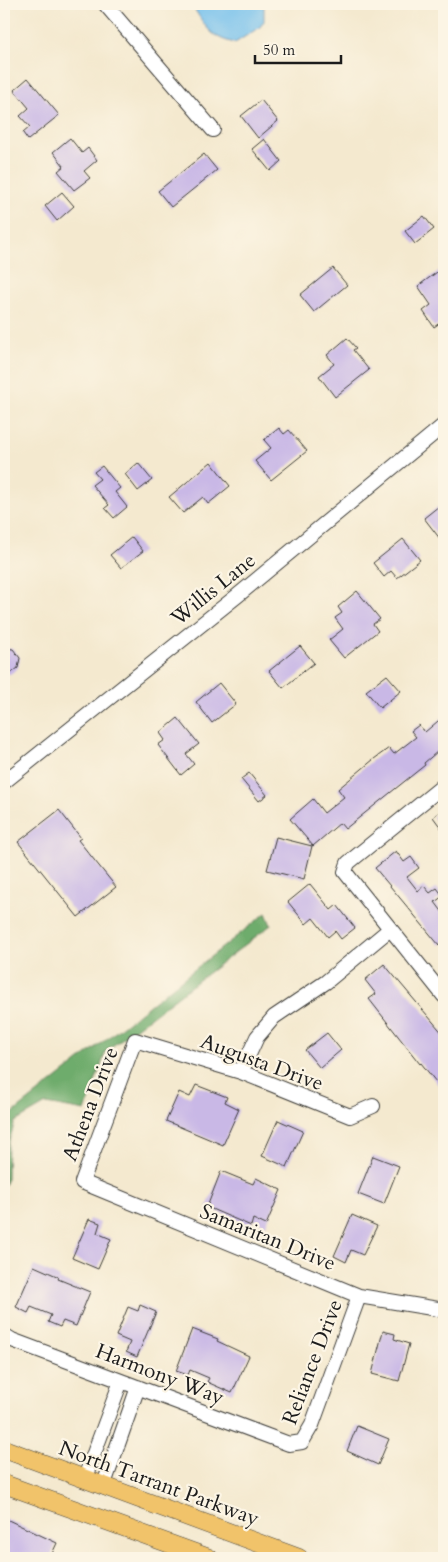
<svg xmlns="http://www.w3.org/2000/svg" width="448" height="1562" font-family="Cardo,serif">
	<rect width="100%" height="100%" fill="#fcf5e5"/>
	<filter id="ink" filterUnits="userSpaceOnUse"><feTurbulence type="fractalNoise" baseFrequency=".02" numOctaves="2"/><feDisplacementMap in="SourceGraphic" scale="10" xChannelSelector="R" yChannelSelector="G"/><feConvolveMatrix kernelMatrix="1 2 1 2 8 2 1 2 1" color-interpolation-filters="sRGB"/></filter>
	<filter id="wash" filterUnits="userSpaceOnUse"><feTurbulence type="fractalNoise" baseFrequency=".0096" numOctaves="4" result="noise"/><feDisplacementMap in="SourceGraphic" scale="20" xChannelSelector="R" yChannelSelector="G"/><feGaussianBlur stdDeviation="1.12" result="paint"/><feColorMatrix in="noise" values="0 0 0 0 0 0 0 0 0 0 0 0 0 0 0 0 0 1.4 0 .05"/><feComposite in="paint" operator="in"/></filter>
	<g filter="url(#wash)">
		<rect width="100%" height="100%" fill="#f4e9cf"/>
		<path fill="#6eac6c" stroke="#456444" d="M 266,913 L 271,925 L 106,1051 L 85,1111 L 46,1104 L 15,1122 L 8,1144 L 7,1178 L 4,1186 L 4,1120 Z"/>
		<path fill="#73c0ed" stroke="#486e84" d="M 197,4 L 264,4 L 264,21 L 260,27 L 235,43 C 212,38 207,29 195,10 Z"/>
		<g id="blocks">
			<path fill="#c9b8e6" d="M 28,78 L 59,115 L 28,140 L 23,133 L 30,127 L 20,116 L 29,108 L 14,90 Z
				M 261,100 L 278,121 L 258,138 L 241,116 Z
				M 70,138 L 82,153 L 88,148 L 97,160 L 84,171 L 90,178 L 74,190 L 58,171 L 64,166 L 53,152 Z
				M 264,139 L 281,161 L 270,171 L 252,149 Z
				M 204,154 L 217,170 L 171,207 L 158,191 Z
				M 62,192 L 74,206 L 57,221 L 45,206 Z
				M 424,216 L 434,229 L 415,244 L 405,231 Z
				M 444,267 L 444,320 L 434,327 L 423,311 L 431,305 L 418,286 Z
				M 333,268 L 347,285 L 314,312 L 300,295 Z
				M 347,338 L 356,348 L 353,350 L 369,370 L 335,397 L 319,376 L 334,364 L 327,355 Z
				M 279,428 L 284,434 L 289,430 L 307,451 L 271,480 L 255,461 L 271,448 L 264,440 Z
				M 211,462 L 230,486 L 208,504 L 203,497 L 183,513 L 169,497 Z
				M 138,463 L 152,480 L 138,491 L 125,474 Z
				M 102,466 L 120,488 L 115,492 L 127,507 L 114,518 L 105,508 L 109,505 L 92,485 L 100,479 L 94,472 Z
				M 444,502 L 444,544 L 424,518 Z
				M 132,537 L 143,551 L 121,568 L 110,555 Z
				M 403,539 L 420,560 L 397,578 L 391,571 L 384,577 L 373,563 Z
				M 357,591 L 380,619 L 373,624 L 378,631 L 344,658 L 329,640 L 343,629 L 335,618 L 342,613 L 338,607 Z
				M 300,646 L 314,663 L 283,688 L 269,671 Z
				M 4,648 L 13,649 L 20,658 L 18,668 L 10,674 L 4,673 Z
				M 387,675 L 401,691 L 380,708 L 366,691 Z
				M 219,683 L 236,704 L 212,723 L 196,702 Z
				M 444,716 L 444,746 L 424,763 L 425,765 L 345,829 L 340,823 L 313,846 L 290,819 L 313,799 L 324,813 L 344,797 L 338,789 L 374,759 L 389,748 L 394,754 L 416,737 L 411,731 L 419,725 L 425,732 Z
				M 178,718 L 199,744 L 186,754 L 194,764 L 181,775 L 158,745 L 165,740 L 160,733 Z
				M 249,773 L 267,795 L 259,801 L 241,779 Z
				M 444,808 L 444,832 L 433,817 Z
				M 59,810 L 81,838 L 78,840 L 116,887 L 78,917 L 18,842 Z
				M 276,837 L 312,846 L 304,879 L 267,870 Z
				M 396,851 L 404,862 L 411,857 L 419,868 L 407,877 L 418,891 L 424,886 L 430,893 L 437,888 L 443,896 L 435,902 L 444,914 L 444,941 L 439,945 L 375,868 Z
				M 310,884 L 331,910 L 337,905 L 355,928 L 341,939 L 335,931 L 328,937 L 313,918 L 306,924 L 288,902 Z
				M 384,964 L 444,1035 L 444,1092 L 421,1063 L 420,1064 L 369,999 L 376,994 L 365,980 Z
				M 327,1033 L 341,1050 L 320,1068 L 305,1050 Z
				M 196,1085 L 227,1097 L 225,1102 L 239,1109 L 223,1145 L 166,1121 L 179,1092 L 190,1097 Z
				M 278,1120 L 303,1131 L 287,1167 L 262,1156 Z
				M 373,1156 L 399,1166 L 384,1204 L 358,1194 Z
				M 221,1171 L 253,1184 L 256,1178 L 281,1190 L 266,1225 L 253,1219 L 251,1226 L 207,1207 Z
				M 352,1215 L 377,1226 L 363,1255 L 351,1250 L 346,1262 L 334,1256 Z
				M 89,1219 L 100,1223 L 97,1233 L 111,1239 L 98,1269 L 72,1258 Z
				M 34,1266 L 59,1277 L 58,1279 L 90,1292 L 76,1326 L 63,1321 L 60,1327 L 48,1322 L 51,1315 L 31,1307 L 28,1313 L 16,1307 Z
				M 140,1305 L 156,1312 L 137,1357 L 126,1352 L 130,1342 L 116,1336 L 128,1307 L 138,1311 Z
				M 192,1329 L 218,1339 L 217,1341 L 249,1356 L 232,1393 L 207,1382 L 209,1378 L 190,1370 L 188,1375 L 176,1371 Z
				M 383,1331 L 395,1334 L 394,1339 L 409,1344 L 399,1381 L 372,1374 Z
				M 357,1426 L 389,1439 L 378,1465 L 347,1451 Z
				M 4,1518 L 57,1543 L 50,1558 L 9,1558 L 4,1556 Z"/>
		</g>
	</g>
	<g filter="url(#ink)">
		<use href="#blocks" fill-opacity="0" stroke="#3c3b37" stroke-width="1"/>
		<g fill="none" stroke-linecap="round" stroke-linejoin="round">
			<defs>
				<path id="minor" d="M 105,4 L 213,130
					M 4,782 L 237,596 L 444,425
					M 444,785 L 348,863 L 345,872 L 444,996
					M 241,1072 L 257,1037 L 274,1017 L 326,982 L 390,929
					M 373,1106 L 350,1116 L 241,1072 L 135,1040 L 82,1182 L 359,1296 L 444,1310
					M 4,1335 L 12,1340 L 289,1444 L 302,1442 L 312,1425 L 359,1296
					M 84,1480 L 121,1381
					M 103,1487 L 138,1387"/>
				<path id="major" d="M 4,1449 L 299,1558
					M 4,1484 L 209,1558"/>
			</defs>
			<use href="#minor" stroke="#3c3b37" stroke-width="16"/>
			<use href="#major" stroke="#3c3b37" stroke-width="19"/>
			<use href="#minor" stroke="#fff" stroke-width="14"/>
			<use href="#major" stroke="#f1c36a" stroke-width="18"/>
		</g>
	</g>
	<g text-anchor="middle" stroke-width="4.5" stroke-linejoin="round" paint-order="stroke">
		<g font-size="21" fill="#1c1c1c" stroke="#fcf5e5">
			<text transform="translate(213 589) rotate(-39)" y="7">Willis Lane</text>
			<text transform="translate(262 1062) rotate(20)" y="7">Augusta Drive</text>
			<text transform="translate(90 1104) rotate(-69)" y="7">Athena Drive</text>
			<text transform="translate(268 1237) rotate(22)" y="7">Samaritan Drive</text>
			<text transform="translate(312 1362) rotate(-69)" y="7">Reliance Drive</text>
			<text transform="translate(160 1374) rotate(21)" y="7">Harmony Way</text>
			<text transform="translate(159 1483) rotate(20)" y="7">North Tarrant Parkway</text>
		</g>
	</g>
	<rect width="448" height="1562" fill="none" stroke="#fcf5e5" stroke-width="20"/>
	<path d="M255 55v8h86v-8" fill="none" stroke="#1c1c1c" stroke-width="2.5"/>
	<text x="263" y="55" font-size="15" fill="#1c1c1c" stroke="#fcf5e5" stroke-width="4" paint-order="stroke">50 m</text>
</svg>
